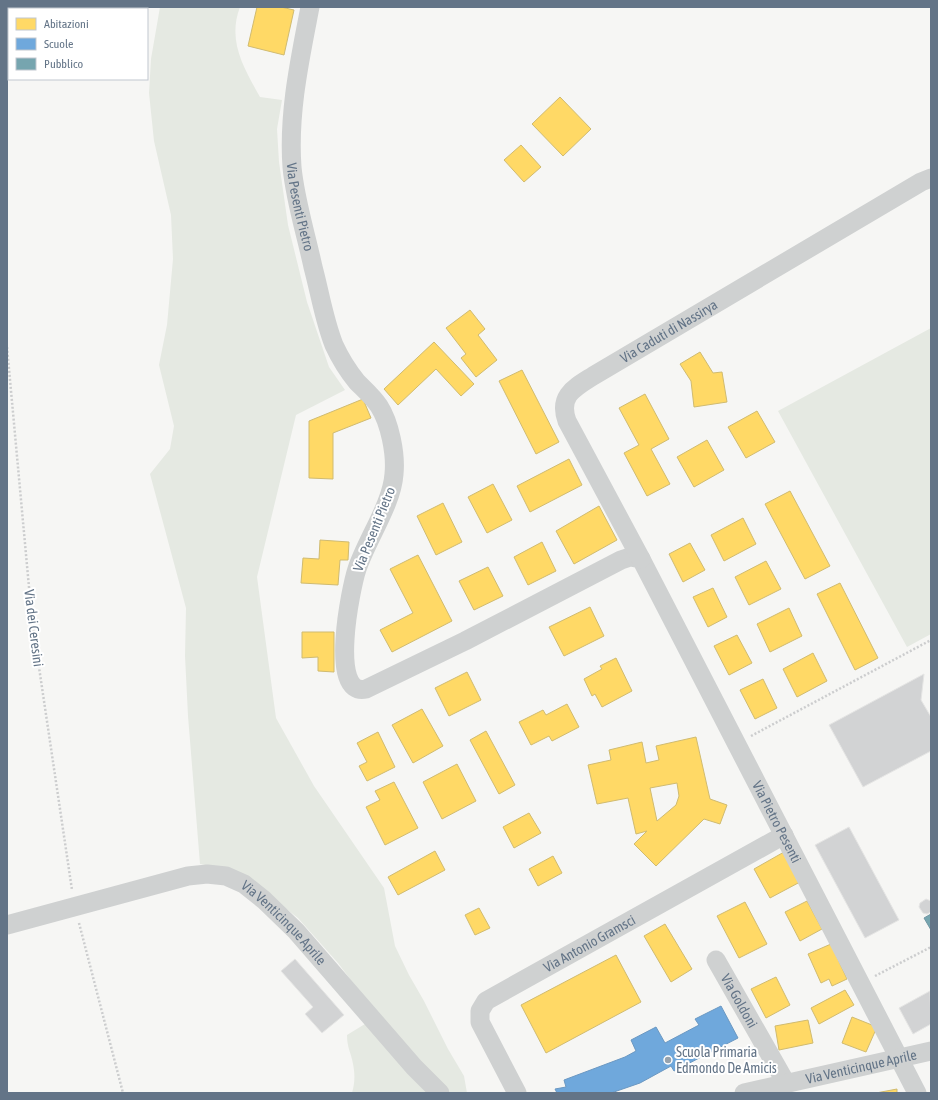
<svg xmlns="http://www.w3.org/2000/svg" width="938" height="1100" font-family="'Asap Condensed',sans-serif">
	<rect width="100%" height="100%" fill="#f6f6f4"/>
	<path fill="#e5e9e2" d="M 160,7 L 240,7 C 227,41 244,68 260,97 L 282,100 L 277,129 L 279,162 L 288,225 L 307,302 L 329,367 L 345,390 L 296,415 L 257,577 L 276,718 L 314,786 L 384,888 L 395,946 L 409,975 L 424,1001 L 448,1049 L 464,1076 L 467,1093 L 352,1093 C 355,1083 355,1074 353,1064 C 351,1052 347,1048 347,1035 L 378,1016 L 338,963 L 298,918 L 253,883 L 227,869 L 200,864 L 188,716 L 185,656 L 186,608 L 150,474 L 170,449 L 174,426 L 159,365 L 167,325 L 173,259 L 171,215 L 154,141 L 149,93 L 151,59 Z
		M 931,328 L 931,634 L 907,647 L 778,411 Z"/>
	<path fill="#ffd966" stroke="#d0bb70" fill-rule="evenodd" d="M 257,7 L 281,7 L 294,10 L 284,55 L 248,46 Z
		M 560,97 L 591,129 L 563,156 L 532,124 Z
		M 521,145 L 541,167 L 524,182 L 504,160 Z
		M 470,310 L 485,329 L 478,335 L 497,360 L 476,377 L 461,358 L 466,354 L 446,328 Z
		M 434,342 L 474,384 L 461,396 L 436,369 L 398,405 L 384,389 Z
		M 700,352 L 713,373 L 722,372 L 727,402 L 694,407 L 691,381 L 680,364 Z
		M 522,370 L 559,442 L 536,454 L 499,381 Z
		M 645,394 L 669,439 L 651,449 L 670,484 L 647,496 L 624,453 L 639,445 L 619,408 Z
		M 363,399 L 371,418 L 333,433 L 333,479 L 309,478 L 309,421 Z
		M 757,411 L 775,442 L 746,458 L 728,427 Z
		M 707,440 L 724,470 L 694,487 L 677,457 Z
		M 569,459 L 582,485 L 530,512 L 517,486 Z
		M 493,484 L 512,520 L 487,533 L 468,497 Z
		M 790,491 L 830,566 L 805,579 L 765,504 Z
		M 443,503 L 462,542 L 436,555 L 417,516 Z
		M 599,506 L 617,540 L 574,564 L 556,531 Z
		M 743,518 L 756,544 L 724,561 L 711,535 Z
		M 320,540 L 349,542 L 348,560 L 340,560 L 338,585 L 301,583 L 303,558 L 319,559 Z
		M 542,542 L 556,571 L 528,585 L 514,557 Z
		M 690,543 L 705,570 L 683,582 L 669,554 Z
		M 418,555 L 452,621 L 392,652 L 380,630 L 413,613 L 390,569 Z
		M 766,561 L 781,589 L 749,605 L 735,577 Z
		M 488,567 L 503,596 L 474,610 L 459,581 Z
		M 840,583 L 878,658 L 855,670 L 817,594 Z
		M 713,588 L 727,617 L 708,627 L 693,597 Z
		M 590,607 L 604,636 L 564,656 L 549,627 Z
		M 789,608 L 802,636 L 770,652 L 757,624 Z
		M 302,632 L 334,632 L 334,672 L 318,671 L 318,657 L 302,658 Z
		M 737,635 L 752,663 L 729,675 L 714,646 Z
		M 813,653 L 827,681 L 797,697 L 783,669 Z
		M 616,658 L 632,691 L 602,707 L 595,694 L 592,696 L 584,679 L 602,669 L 600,666 Z
		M 467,672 L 481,700 L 449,716 L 435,688 Z
		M 763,679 L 777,708 L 755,719 L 740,690 Z
		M 567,704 L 579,727 L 552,741 L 549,736 L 531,745 L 519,722 L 543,710 L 546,715 Z
		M 422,709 L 443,746 L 413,763 L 392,725 Z
		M 486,731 L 515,785 L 499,794 L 470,740 Z
		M 378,732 L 395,767 L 367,781 L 359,766 L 367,762 L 357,743 Z
		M 696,737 L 710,799 L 727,805 L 720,824 L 704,819 L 656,866 L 634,844 L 647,831 L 636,834 L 628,798 L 597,804 L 588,765 L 611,760 L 609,750 L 642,742 L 646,763 L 659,760 L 656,746 ZM 677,783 L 679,796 L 676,805 L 657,821 L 650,788 Z
		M 457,764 L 476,801 L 442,819 L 423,782 Z
		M 394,782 L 418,828 L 385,845 L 366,807 L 380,800 L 375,791 Z
		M 529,813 L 541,833 L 514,848 L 503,827 Z
		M 435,851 L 445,870 L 398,895 L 388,877 Z
		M 784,852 L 800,882 L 770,898 L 754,869 Z
		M 553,856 L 562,873 L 538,886 L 529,869 Z
		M 807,901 L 822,929 L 800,941 L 785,912 Z
		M 745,902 L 767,944 L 739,958 L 717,916 Z
		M 479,908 L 490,928 L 475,935 L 465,915 Z
		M 665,924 L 692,969 L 671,982 L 644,936 Z
		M 831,944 L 847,979 L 832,986 L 829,979 L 821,983 L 808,954 Z
		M 616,955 L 641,1002 L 546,1053 L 521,1005 Z
		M 776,977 L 790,1005 L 766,1018 L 751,989 Z
		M 845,990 L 854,1005 L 819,1024 L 811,1008 Z
		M 852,1017 L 877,1027 L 866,1052 L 842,1043 Z
		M 808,1020 L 813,1043 L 779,1050 L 775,1026 Z
		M 897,1089 L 897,1093 L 876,1093 Z"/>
	<path fill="#6fa8dc" stroke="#6b98c2" d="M 721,1006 L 738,1038 L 674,1071 L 671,1066 L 640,1083 L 611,1093 L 557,1093 L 555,1089 L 566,1087 L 564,1080 L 625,1057 L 636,1051 L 631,1040 L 656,1027 L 665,1043 L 699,1025 L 695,1019 Z"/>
	<path fill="#76a5af" stroke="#7096a3" d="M 931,914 L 931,930 L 924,918 Z"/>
	<path fill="#d2d3d4" stroke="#e5e5e4" d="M 924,674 L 921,700 L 931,717 L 931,751 L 863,787 L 829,725 Z
		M 849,827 L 899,920 L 865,938 L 815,845 Z
		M 926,899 L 931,901 L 931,912 L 927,914 L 923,913 L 919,907 L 920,903 Z
		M 295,959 L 344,1015 L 322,1033 L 305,1014 L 313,1007 L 281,971 Z
		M 930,991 L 931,1024 L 913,1034 L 899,1008 Z"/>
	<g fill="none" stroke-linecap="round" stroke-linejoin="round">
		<path stroke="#cccdce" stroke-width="2.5" stroke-dasharray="2 2" stroke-linecap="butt" d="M 7,347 L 32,620 L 72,890
			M 751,736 L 931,640
			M 79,923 L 123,1093
			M 875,976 L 931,947"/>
		<g stroke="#cfd1d1" stroke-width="19">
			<path id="s1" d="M 310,7 C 300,59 288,113 292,167 C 295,200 306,234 313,267 C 320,293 324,320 334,345 C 340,358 348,371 357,382 C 365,390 373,397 379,406 C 390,423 396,454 394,474 C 392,504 367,539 357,569 C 351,587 328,698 366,689 L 465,641 L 621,560 L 630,557 L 641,559 L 917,1093"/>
			<path id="s2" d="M 641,559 L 567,421 C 558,396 574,388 593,376 L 921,182 L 931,178"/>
			<path id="s3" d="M 7,925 L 188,876 L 207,874 L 226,876 L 244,884 L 264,900 L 296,931 L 414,1067 L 440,1093"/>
			<path id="s4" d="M 716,960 L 786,1083"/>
			<path id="s5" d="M 517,1093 L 480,1022 L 480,1011 L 486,1001 L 784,835"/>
			<path id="s6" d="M 744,1093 L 931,1051"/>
		</g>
	</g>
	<circle fill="#96a2ad" stroke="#fff" stroke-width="1.5" cx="668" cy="1060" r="4"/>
	<g text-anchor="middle" stroke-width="4" stroke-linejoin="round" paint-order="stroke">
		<g font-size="14" fill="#637487" stroke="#fff">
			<text dy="5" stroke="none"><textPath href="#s1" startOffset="202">Via Pesenti Pietro</textPath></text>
			<text dy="5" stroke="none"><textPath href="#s2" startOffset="303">Via Caduti di Nassirya</textPath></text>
			<text transform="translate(374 529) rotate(-68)" y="5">Via Pesenti Pietro</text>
			<text transform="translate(34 628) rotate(83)" y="5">Via dei Ceresini</text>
			<text dy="5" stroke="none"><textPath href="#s1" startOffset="1330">Via Pietro Pesenti</textPath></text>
			<text dy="5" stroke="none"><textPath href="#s3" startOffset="301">Via Venticinque Aprile</textPath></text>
			<text dy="5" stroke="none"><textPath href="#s5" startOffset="221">Via Antonio Gramsci</textPath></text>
			<text dy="5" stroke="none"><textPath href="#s4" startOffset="47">Via Goldoni</textPath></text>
			<text dy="5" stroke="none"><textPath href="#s6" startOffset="120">Via Venticinque Aprile</textPath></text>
		</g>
		<g font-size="14" fill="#637487" stroke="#fff" text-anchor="start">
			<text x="676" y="1057">Scuola Primaria<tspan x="676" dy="16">Edmondo De Amicis</tspan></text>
		</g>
	</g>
	<rect width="938" height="1100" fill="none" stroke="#637487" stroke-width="16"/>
	<rect x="8" y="8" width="140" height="72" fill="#ffffff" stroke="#c1c7cf"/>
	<rect x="16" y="18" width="20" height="12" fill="#ffd966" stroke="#c1c7cf"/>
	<text x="44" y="28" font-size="12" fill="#637487">Abitazioni</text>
	<rect x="16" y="38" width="20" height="12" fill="#6fa8dc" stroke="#c1c7cf"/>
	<text x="44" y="48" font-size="12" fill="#637487">Scuole</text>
	<rect x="16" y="58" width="20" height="12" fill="#76a5af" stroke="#c1c7cf"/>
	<text x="44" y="68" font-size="12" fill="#637487">Pubblico</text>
</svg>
